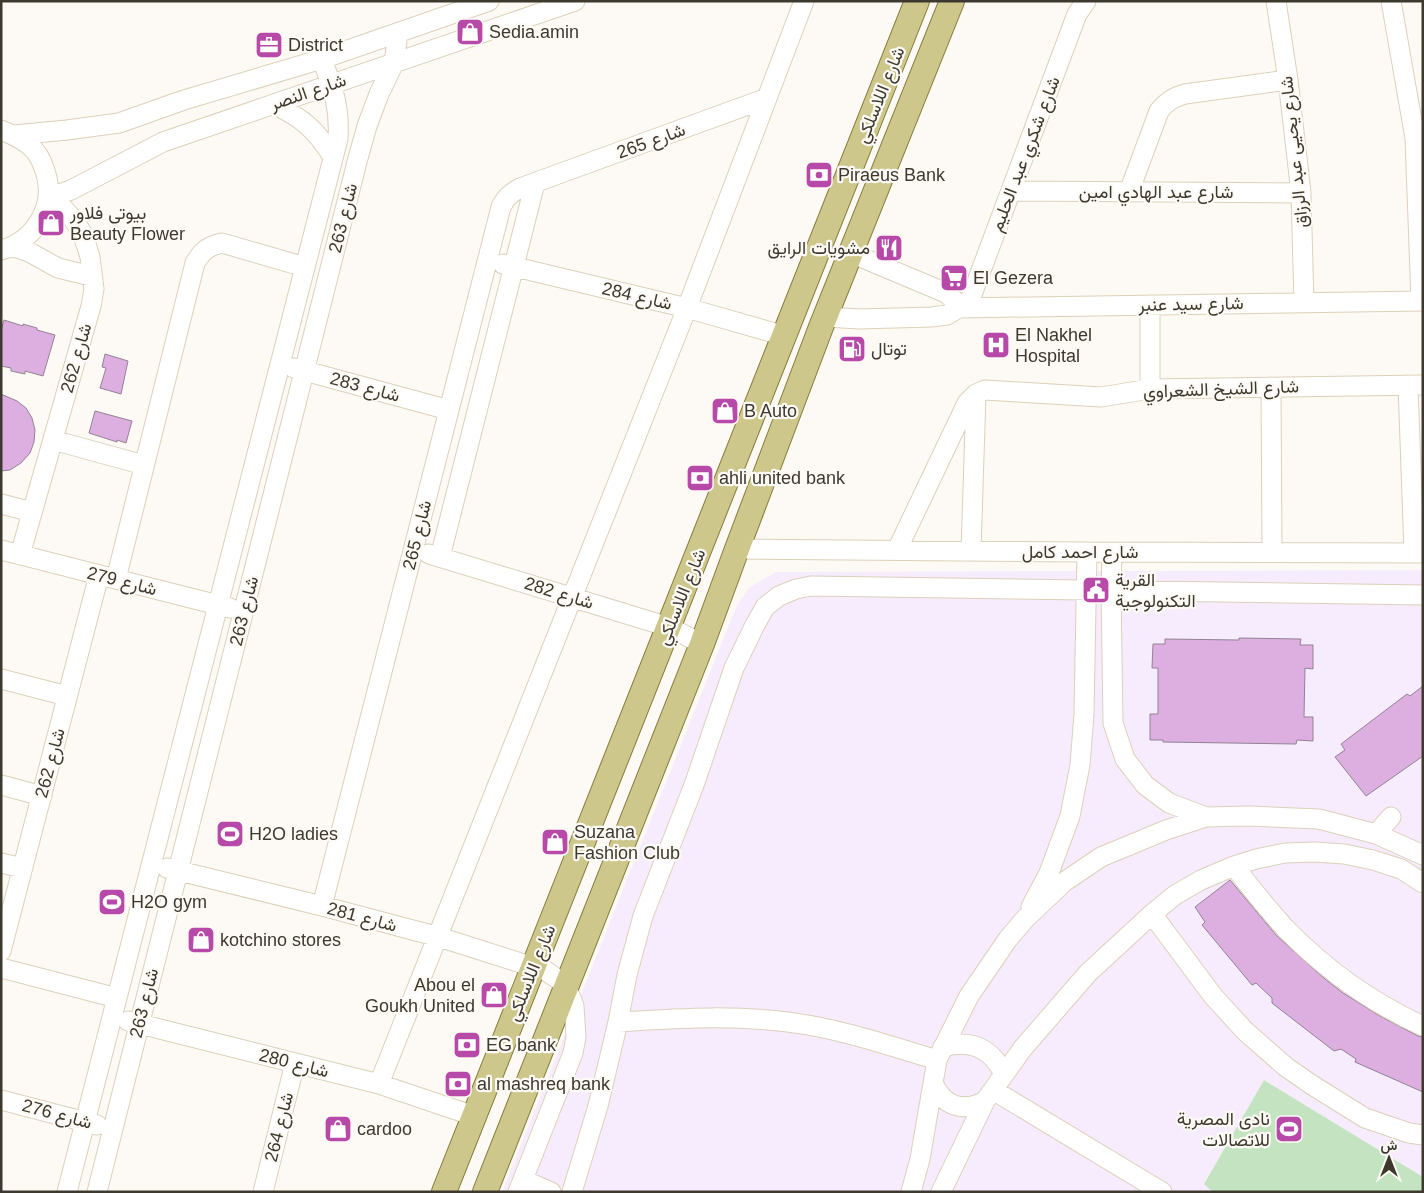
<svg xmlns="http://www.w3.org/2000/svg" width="1424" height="1193" font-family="Arial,Vazirmatn,sans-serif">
	<rect width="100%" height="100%" fill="#fdfaf5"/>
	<path fill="#f6ecfd" d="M 1423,570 L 1423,1177 L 1264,1080 L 1204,1183 L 1213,1192 L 502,1192 L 737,605 L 750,587 L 776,572 Z"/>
	<path fill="#c3e3c1" d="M 1264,1080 L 1423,1177 L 1423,1192 L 1213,1192 L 1204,1184 Z"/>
	<path fill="#dcafe0" stroke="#938295" d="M 4,320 L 23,326 L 23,324 L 37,328 L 37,330 L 55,335 L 43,376 L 25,371 L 25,374 L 11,371 L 11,368 L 1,366 L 1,331 Z
		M 105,354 L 128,361 L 121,394 L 100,388 L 106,368 L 102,367 Z
		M 1,394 L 17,401 L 26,408 L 32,418 L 35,430 L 34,442 L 30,453 L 21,463 L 10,470 L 1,471 Z
		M 95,411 L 132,421 L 126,443 L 117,440 L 117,442 L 89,433 Z
		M 1239,638 L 1301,639 L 1300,645 L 1313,645 L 1313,669 L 1305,668 L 1304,717 L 1313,717 L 1313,741 L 1297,740 L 1296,744 L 1163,742 L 1163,740 L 1150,740 L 1150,714 L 1158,714 L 1158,668 L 1152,668 L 1153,644 L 1165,644 L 1165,639 L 1239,640 Z
		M 1423,686 L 1423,756 L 1366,796 L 1335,757 L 1345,750 L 1341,744 L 1407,694 L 1410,696 Z
		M 1230,880 L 1277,936 L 1325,979 L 1343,993 L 1380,1016 L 1418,1036 L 1423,1037 L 1423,1092 L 1355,1062 L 1356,1059 L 1341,1049 L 1334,1051 L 1272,1003 L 1272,998 L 1256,983 L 1252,985 L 1202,925 L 1205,922 L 1195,907 Z"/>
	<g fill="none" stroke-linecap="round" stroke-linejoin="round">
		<defs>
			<path id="minor" d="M 1276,1 L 1288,80 L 1301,193 L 1304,303
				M 1391,1 L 1415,138 L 1421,301
				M 273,104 C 303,118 316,130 333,157
				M 1,130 C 11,134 20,138 29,145 C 37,151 42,161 45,171 C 57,205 35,241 1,250
				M 14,135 L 67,130 L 119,123 L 184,100 L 322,59 L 489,1
				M 1011,191 L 1301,193
				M 1129,192 L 1159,111 C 1166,102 1173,97 1185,94 L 1288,80
				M 48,198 L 71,190 L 163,142 L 575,1
				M 12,246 L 29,252 L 58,268 L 91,276
				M 851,253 L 946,293 L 956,302 L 959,308
				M 503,264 L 687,308 L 785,336
				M 1150,305 L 1150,389
				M 967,308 L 1077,14 L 1086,1
				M 825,317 L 860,319 L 931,317 L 947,315 L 959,308 L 1423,301
				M 294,368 L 449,410
				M 1408,385 L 1414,552
				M 1271,387 L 1272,552
				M 53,440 L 144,465
				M 1,504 L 32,512
				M 737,549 L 1087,552 L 1423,553
				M 1,550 L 230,608
				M 897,550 L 967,403 L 976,394 L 985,390 L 1101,397 L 1150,389 L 1423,385
				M 971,551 L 976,394
				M 1112,552 L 1111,590 L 1113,723 L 1125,759 L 1145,785 L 1169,803 L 1206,817
				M 429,554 L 669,627 L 702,644
				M 20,555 L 91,306 L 94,289 L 90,257 L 86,244 L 81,231 L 73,219 L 63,208 L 48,202
				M 440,557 L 535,183
				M 116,579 L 195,263 C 202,251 208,246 222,243 L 305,267
				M 1,679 L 67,696
				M 1,785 L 42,796
				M 1376,834 L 1391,817
				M 1,863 L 23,868
				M 1234,866 C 1250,887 1267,908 1285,928 C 1324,968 1372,1003 1423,1026
				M 167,868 L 322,906 L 439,937 L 546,971 L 566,985 L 574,1006 L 576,1037 L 573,1053 L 518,1192
				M 322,906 L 501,207 C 506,197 511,193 520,188 L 767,98
				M 1031,907 L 1049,873 L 1070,816 L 1080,765 L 1084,714 L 1087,552
				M 1152,914 L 1213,996 L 1245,1031 L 1286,1067 L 1312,1085 L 1365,1118 L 1409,1133 L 1423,1135
				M 1,951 L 99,575
				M 1,968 L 117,998
				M 128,1021 L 379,1084 L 474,1116
				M 618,1022 C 681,1018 745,1014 808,1025 C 852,1033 894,1047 937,1060
				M 943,1047 C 971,1039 991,1048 1004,1074
				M 933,1083 C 943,1106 963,1113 985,1101
				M 379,1084 L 687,308 L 804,1
				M 993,1090 L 1162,1192
				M 1,1100 L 97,1125
				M 523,1180 L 551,1192
				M 67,1192 L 338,139 C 340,106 333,89 322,59
				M 97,1192 L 358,158 L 367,126 L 379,94 L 394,63 L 398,33
				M 263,1192 L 295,1063
				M 572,1192 L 598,1106 L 618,1022 L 627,975 L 643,916 L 694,785 L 734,668 L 755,625 L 765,607 L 779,596 L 796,589 L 811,586 L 1423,595
				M 911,1192 L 920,1159 L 937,1060 L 969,996 L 1008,939 L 1025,919 L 1064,882 L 1101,857 L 1166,830 L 1206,817 L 1249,816 L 1319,819 L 1376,834 L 1423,855
				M 941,1192 L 985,1101 L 1023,1048 L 1088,973 L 1152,914 L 1175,895 L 1201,880 L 1234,866 L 1256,859 L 1285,853 L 1315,852 L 1344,854 L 1373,860 L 1401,869 L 1423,883"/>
			<path id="major" d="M 444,1192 L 917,1
				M 485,1192 L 702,644 L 737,549 L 821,327 L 952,1"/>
		</defs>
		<use href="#minor" stroke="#ddd0b9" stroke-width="21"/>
		<use href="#major" stroke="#857d39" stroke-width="26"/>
		<use href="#minor" stroke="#fff" stroke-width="19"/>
		<use href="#major" stroke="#cdc78c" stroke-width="24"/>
	</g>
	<defs>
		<symbol id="shop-square" viewBox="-11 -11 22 22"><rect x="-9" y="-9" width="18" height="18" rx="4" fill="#b74aa9" stroke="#fdfaf5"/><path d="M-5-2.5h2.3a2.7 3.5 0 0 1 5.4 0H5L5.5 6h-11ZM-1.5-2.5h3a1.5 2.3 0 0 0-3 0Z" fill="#fff"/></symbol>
		<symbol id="office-square" viewBox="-11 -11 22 22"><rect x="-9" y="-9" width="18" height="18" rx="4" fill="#b74aa9" stroke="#fdfaf5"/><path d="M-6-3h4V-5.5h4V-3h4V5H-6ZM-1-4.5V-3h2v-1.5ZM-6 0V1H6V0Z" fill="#fff"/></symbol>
		<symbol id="bank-square" viewBox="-11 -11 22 22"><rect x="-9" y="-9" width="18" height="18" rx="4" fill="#b74aa9" stroke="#fdfaf5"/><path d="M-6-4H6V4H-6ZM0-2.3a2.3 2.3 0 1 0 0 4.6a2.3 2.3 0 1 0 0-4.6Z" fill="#fff"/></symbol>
		<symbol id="restaurant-square" viewBox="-11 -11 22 22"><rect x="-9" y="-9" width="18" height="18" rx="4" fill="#b74aa9" stroke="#fdfaf5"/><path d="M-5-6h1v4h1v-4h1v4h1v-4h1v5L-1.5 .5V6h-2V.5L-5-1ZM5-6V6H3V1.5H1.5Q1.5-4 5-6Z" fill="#fff"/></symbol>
		<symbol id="supermarket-square" viewBox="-11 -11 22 22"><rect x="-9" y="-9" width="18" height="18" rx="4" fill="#b74aa9" stroke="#fdfaf5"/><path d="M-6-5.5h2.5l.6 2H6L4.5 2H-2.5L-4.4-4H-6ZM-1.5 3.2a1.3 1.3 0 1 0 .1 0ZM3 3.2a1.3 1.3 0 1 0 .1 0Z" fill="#fff"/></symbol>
		<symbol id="hospital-square" viewBox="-11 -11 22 22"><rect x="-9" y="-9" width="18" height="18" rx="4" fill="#b74aa9" stroke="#fdfaf5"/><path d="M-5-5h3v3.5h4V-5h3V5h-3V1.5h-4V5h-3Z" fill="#fff"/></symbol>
		<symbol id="fuel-square" viewBox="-11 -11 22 22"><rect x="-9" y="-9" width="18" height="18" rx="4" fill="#b74aa9" stroke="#fdfaf5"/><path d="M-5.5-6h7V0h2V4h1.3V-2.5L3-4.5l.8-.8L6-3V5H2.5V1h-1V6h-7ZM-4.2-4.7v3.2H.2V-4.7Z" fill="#fff"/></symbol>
		<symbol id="civic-square" viewBox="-11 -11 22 22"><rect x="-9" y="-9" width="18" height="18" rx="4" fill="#b74aa9" stroke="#fdfaf5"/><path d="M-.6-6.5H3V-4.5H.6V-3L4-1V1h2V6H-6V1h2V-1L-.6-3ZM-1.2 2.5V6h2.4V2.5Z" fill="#fff"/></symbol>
		<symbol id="stadium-square" viewBox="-11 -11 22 22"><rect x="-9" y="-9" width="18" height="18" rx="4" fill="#b74aa9" stroke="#fdfaf5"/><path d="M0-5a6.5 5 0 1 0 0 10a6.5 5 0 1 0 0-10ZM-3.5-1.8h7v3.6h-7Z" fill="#fff"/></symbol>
	</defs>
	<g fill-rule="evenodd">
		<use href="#shop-square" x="454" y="16" width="32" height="32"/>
		<use href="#office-square" x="253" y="29" width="32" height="32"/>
		<use href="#bank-square" x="803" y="159" width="32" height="32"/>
		<use href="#shop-square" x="35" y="207" width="32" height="32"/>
		<use href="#restaurant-square" x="873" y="232" width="32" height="32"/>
		<use href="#supermarket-square" x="938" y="262" width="32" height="32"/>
		<use href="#hospital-square" x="980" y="329" width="32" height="32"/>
		<use href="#fuel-square" x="836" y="333" width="32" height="32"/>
		<use href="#shop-square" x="709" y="395" width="32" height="32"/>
		<use href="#bank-square" x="684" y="462" width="32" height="32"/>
		<use href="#civic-square" x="1080" y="574" width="32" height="32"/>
		<use href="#stadium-square" x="214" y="818" width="32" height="32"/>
		<use href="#shop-square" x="539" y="826" width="32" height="32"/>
		<use href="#stadium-square" x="96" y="886" width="32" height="32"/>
		<use href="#shop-square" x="185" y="924" width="32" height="32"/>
		<use href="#shop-square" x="478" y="979" width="32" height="32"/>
		<use href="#bank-square" x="451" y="1029" width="32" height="32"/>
		<use href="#bank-square" x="442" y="1068" width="32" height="32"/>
		<use href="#shop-square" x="322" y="1113" width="32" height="32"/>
		<use href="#stadium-square" x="1273" y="1113" width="32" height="32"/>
	</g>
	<g text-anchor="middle" stroke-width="4.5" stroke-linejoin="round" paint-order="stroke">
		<g font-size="18" fill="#3e392f" stroke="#fdfaf5" text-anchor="start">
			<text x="489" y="38">Sedia.amin</text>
			<text x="288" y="51">District</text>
			<text x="838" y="181">Piraeus Bank</text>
			<text x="70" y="219">بيوتى فلاور<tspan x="70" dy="21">Beauty Flower</tspan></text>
			<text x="870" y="254" text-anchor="end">مشويات الرايق</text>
			<text x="973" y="284">El Gezera</text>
			<text x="1015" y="341">El Nakhel<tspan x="1015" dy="21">Hospital</tspan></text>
			<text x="871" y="355">توتال</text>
			<text x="744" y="417">B Auto</text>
			<text x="719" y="484">ahli united bank</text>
			<text x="1115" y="586">القرية<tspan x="1115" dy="21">التكنولوجية</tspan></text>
			<text x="574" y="838">Suzana<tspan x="574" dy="21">Fashion Club</tspan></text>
			<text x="249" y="840">H2O ladies</text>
			<text x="131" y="908">H2O gym</text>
			<text x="220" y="946">kotchino stores</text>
			<text x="475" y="991" text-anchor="end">Abou el<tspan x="475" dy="21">Goukh United</tspan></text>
			<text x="486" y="1051">EG bank</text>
			<text x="477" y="1090">al mashreq bank</text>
			<text x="1270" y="1125" text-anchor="end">نادى المصرية<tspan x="1270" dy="21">للاتصالات</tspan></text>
			<text x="357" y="1135">cardoo</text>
		</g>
		<g font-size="18" fill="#3e392f" stroke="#fdfaf5">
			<text transform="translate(308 92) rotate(-19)" y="6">شارع النصر</text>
			<text transform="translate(880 95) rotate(-68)" y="6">شارع اللاسلكي</text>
			<text transform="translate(651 141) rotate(-20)" y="6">شارع 265</text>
			<text transform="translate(1294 152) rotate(-96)" y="6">شارع يحيى عبد الرزاق</text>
			<text transform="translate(1025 154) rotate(-69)" y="6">شارع شكري عبد الحليم</text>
			<text x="1156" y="198">شارع عبد الهادي امين</text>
			<text transform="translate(343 218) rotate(-76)" y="6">شارع 263</text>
			<text transform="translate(637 296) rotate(13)" y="6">شارع 284</text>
			<text transform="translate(1191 304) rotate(-1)" y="6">شارع سيد عنبر</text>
			<text transform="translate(76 358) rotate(-74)" y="6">شارع 262</text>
			<text transform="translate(365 387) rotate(15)" y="6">شارع 283</text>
			<text transform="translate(1221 389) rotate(-2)" y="6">شارع الشيخ الشعراوي</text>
			<text transform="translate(417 535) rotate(-76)" y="6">شارع 265</text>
			<text x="1080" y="558">شارع احمد كامل</text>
			<text transform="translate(122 581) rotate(14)" y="6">شارع 279</text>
			<text transform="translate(559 593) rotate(17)" y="6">شارع 282</text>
			<text transform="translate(681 597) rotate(-68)" y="6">شارع اللاسلكي</text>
			<text transform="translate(244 611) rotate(-76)" y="6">شارع 263</text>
			<text transform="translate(50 763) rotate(-75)" y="6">شارع 262</text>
			<text transform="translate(362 917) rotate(15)" y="6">شارع 281</text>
			<text transform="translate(531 973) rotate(-68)" y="6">شارع اللاسلكي</text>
			<text transform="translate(144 1003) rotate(-76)" y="6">شارع 263</text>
			<text transform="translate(294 1063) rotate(14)" y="6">شارع 280</text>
			<text transform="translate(57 1114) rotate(15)" y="6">شارع 276</text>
			<text transform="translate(279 1127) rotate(-76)" y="6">شارع 264</text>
		</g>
	</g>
	<rect width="1424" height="1193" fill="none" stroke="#3e392f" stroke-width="5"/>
	<g transform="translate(1389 1158)" stroke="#fdfaf5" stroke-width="4" paint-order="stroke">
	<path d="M0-4L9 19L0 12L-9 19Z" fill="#3e392f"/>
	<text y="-8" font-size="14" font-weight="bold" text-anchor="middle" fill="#3e392f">ش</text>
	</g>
</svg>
